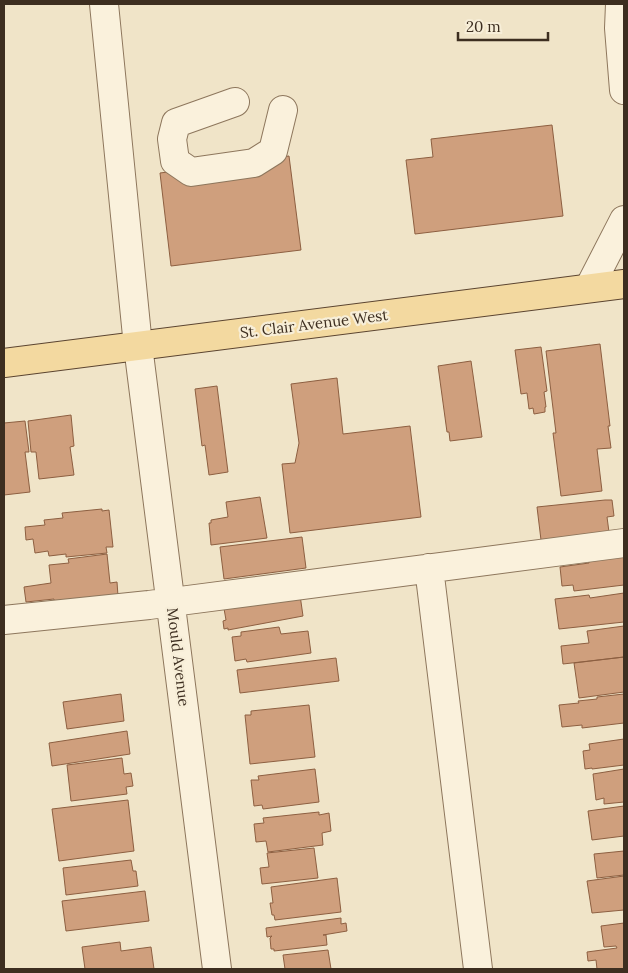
<svg xmlns="http://www.w3.org/2000/svg" width="628" height="973" font-family="Lora,serif">
	<rect width="100%" height="100%" fill="#f0e4c8"/>
	<path fill="#cf9f7d" stroke="#8d5f41" d="M 552,125 L 563,216 L 415,234 L 406,160 L 433,157 L 431,139 Z
		M 289,156 L 301,250 L 171,266 L 160,173 Z
		M 600,344 L 610,426 L 608,426 L 611,448 L 597,449 L 602,491 L 561,496 L 553,433 L 556,433 L 546,351 Z
		M 541,347 L 547,391 L 544,392 L 546,407 L 545,407 L 545,412 L 534,414 L 533,408 L 529,409 L 527,393 L 521,394 L 515,350 Z
		M 471,361 L 482,437 L 450,441 L 449,432 L 447,432 L 438,366 Z
		M 337,378 L 343,434 L 410,426 L 421,517 L 290,533 L 282,464 L 295,463 L 299,443 L 291,384 Z
		M 217,386 L 228,472 L 209,475 L 205,445 L 202,446 L 195,389 Z
		M 71,415 L 74,446 L 70,447 L 74,475 L 39,479 L 36,452 L 31,452 L 28,421 Z
		M 25,421 L 29,452 L 25,452 L 30,492 L 4,495 L 4,423 Z
		M 260,497 L 267,538 L 211,545 L 209,523 L 211,523 L 211,520 L 228,517 L 226,502 Z
		M 605,500 L 612,500 L 614,516 L 607,517 L 609,532 L 541,540 L 537,507 Z
		M 102,509 L 102,511 L 109,510 L 113,547 L 106,547 L 107,553 L 66,557 L 66,554 L 49,556 L 48,551 L 35,553 L 33,539 L 26,540 L 25,527 L 45,525 L 44,520 L 63,518 L 62,513 Z
		M 302,537 L 306,568 L 224,579 L 220,547 Z
		M 587,548 L 624,552 L 624,585 L 574,591 L 573,585 L 562,586 L 560,567 L 589,563 Z
		M 107,554 L 110,583 L 117,582 L 118,596 L 54,603 L 54,599 L 26,602 L 24,587 L 51,583 L 49,565 L 69,563 L 68,559 Z
		M 624,593 L 624,622 L 559,629 L 555,599 L 589,595 L 590,598 Z
		M 300,595 L 303,616 L 228,630 L 228,628 L 224,629 L 223,621 L 226,620 L 223,603 Z
		M 624,626 L 624,657 L 563,664 L 561,646 L 589,643 L 587,631 Z
		M 279,627 L 281,634 L 308,631 L 311,653 L 247,662 L 246,659 L 235,661 L 232,637 L 241,636 L 241,632 Z
		M 624,657 L 624,692 L 579,698 L 574,663 Z
		M 336,658 L 339,681 L 240,693 L 237,670 Z
		M 121,694 L 124,721 L 67,729 L 63,702 Z
		M 624,694 L 624,723 L 582,728 L 582,725 L 562,727 L 559,705 L 579,703 L 578,701 L 597,699 L 597,697 Z
		M 309,705 L 315,757 L 250,764 L 245,715 L 251,715 L 251,711 Z
		M 127,731 L 130,754 L 52,766 L 49,743 Z
		M 624,739 L 624,765 L 592,769 L 592,768 L 585,769 L 583,751 L 590,750 L 589,744 Z
		M 122,758 L 124,774 L 131,773 L 133,786 L 126,787 L 127,794 L 71,801 L 67,765 Z
		M 315,769 L 319,802 L 263,809 L 262,805 L 254,806 L 251,780 L 259,780 L 258,776 Z
		M 624,769 L 624,802 L 604,804 L 604,798 L 596,800 L 593,774 Z
		M 128,800 L 134,851 L 59,861 L 52,809 Z
		M 624,806 L 624,836 L 592,840 L 588,811 Z
		M 319,812 L 319,815 L 329,813 L 331,831 L 322,833 L 323,845 L 268,852 L 266,841 L 256,842 L 254,824 L 264,823 L 263,818 Z
		M 314,848 L 318,878 L 262,884 L 260,868 L 269,867 L 267,853 Z
		M 624,851 L 624,875 L 597,878 L 594,854 Z
		M 131,860 L 133,871 L 136,871 L 138,886 L 66,895 L 63,868 Z
		M 624,876 L 624,910 L 592,913 L 587,881 Z
		M 337,878 L 341,912 L 275,920 L 274,915 L 272,915 L 270,903 L 273,903 L 271,887 Z
		M 145,891 L 149,921 L 66,931 L 62,901 Z
		M 341,918 L 341,924 L 346,923 L 347,931 L 323,935 L 326,935 L 327,945 L 274,951 L 274,949 L 271,949 L 270,938 L 272,936 L 267,937 L 266,928 Z
		M 624,923 L 624,969 L 597,969 L 596,960 L 588,961 L 587,952 L 617,948 L 616,946 L 604,947 L 601,926 Z
		M 120,942 L 121,951 L 151,947 L 154,969 L 85,969 L 82,947 Z
		M 328,950 L 331,969 L 285,969 L 283,955 Z"/>
	<g fill="none" stroke-linecap="round" stroke-linejoin="round">
		<defs>
			<path id="minor" d="M 104,4 L 138,346 L 217,969
				M 620,4 L 619,28 L 624,90
				M 235,102 L 176,123 L 172,139 L 175,161 L 191,172 L 254,163 L 273,151 L 283,110
				M 589,288 L 624,220
				M 429,568 L 478,969
				M 4,620 L 149,605 L 624,543"/>
			<path id="major" d="M 4,363 L 624,284"/>
		</defs>
		<use href="#minor" stroke="#8d765c" stroke-width="30"/>
		<use href="#major" stroke="#5b4430" stroke-width="30"/>
		<use href="#minor" stroke="#faf1dc" stroke-width="28"/>
		<use href="#major" stroke="#f3d9a0" stroke-width="28"/>
	</g>
	<g text-anchor="middle" stroke-width="4.5" stroke-linejoin="round" paint-order="stroke">
		<g font-size="15" fill="#3d2e20" stroke="#f7eed8">
			<text transform="translate(314 324) rotate(-7)" y="5">St. Clair Avenue West</text>
			<text transform="translate(178 657) rotate(83)" y="5">Mould Avenue</text>
		</g>
	</g>
	<rect width="628" height="973" fill="none" stroke="#3d2e20" stroke-width="10"/>
	<path d="M458 32v8h90v-8" fill="none" stroke="#3d2e20" stroke-width="2.5"/>
	<text x="466" y="32" font-size="15" fill="#3d2e20" stroke="#f7eed8" stroke-width="4" paint-order="stroke">20 m</text>
</svg>
